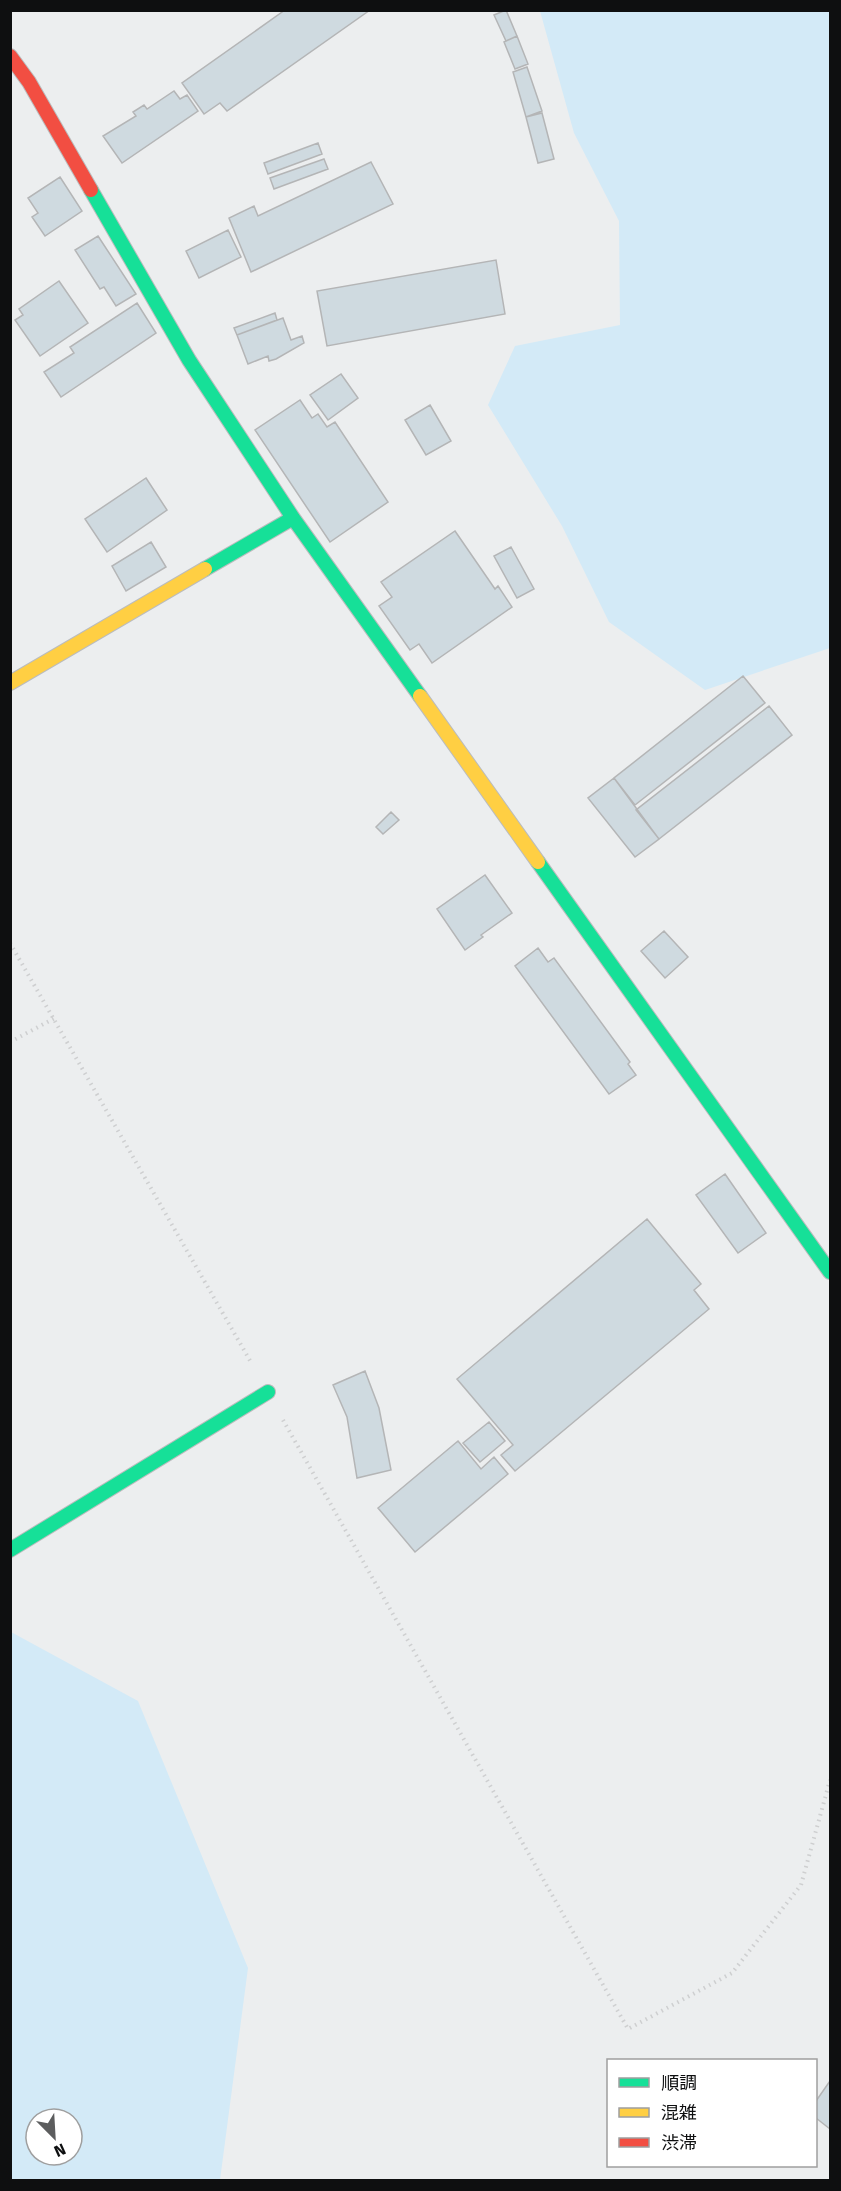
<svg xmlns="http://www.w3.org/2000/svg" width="841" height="2191" font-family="'Fira Sans','Noto Sans JP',sans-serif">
	<rect width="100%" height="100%" fill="#eceeef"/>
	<path fill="#d3eaf7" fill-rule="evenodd" d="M 540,11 L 830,11 L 830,648 L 705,690 L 609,622 L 562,526 L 488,405 L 515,346 L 620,325 L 619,221 L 574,133 Z
		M 11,1632 L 138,1701 L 248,1968 L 220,2180 L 11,2180 ZM 36,2119 L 72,2119 L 72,2155 L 36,2155 Z"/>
	<path fill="#cfdae0" stroke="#b4b5b6" stroke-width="1.5" d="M 285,10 L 370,10 L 227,111 L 220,103 L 204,114 L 182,83 Z
		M 506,10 L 517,36 L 506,41 L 494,15 Z
		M 517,36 L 528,64 L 515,69 L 504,42 Z
		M 527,67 L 542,111 L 526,117 L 513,72 Z
		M 174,91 L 180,99 L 187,95 L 198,111 L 122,163 L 103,136 L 136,116 L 133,112 L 144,105 L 147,109 Z
		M 542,113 L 554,159 L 538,163 L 526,117 Z
		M 318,143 L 322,154 L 268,174 L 264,163 Z
		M 324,159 L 328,169 L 274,189 L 270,178 Z
		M 371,162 L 393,204 L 251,272 L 229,218 L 254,206 L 258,216 Z
		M 60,177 L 82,211 L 45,236 L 32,217 L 38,213 L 28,198 Z
		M 228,230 L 241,257 L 199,278 L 186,251 Z
		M 98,236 L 136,294 L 116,306 L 104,287 L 100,289 L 75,250 Z
		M 496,260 L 505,314 L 327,346 L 317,291 Z
		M 59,281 L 88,323 L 40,356 L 15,320 L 23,315 L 19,309 Z
		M 137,303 L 156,333 L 61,397 L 44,372 L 74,353 L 70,347 Z
		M 275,313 L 277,320 L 237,335 L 234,328 Z
		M 283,318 L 291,340 L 302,336 L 304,343 L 276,359 L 269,361 L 268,356 L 248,364 L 237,335 Z
		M 341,374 L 358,398 L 328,420 L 310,395 Z
		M 300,400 L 312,418 L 318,414 L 327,427 L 335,422 L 388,502 L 330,542 L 255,430 Z
		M 430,405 L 451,441 L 426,455 L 405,420 Z
		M 146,478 L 167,510 L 107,552 L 85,519 Z
		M 455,531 L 495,589 L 498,586 L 512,607 L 432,663 L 419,644 L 410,650 L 379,606 L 392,597 L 381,582 Z
		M 151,542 L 166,567 L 126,591 L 112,566 Z
		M 511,547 L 534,589 L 517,598 L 494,556 Z
		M 743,676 L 765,703 L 635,805 L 614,778 Z
		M 769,706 L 792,735 L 659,839 L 636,810 Z
		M 614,778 L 659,839 L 635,857 L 588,798 Z
		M 391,812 L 399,820 L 383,834 L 376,827 Z
		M 485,875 L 512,913 L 481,935 L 483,937 L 465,950 L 437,909 Z
		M 664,931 L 688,957 L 665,978 L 641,951 Z
		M 538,948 L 548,962 L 554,958 L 630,1062 L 628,1064 L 636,1075 L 609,1094 L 515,966 Z
		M 725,1174 L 766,1233 L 738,1253 L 696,1195 Z
		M 647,1219 L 701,1284 L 694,1290 L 709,1309 L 515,1471 L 501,1455 L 513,1445 L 457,1379 Z
		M 365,1371 L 379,1408 L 391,1470 L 357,1478 L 347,1417 L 333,1385 Z
		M 489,1422 L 505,1441 L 480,1462 L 463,1443 Z
		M 458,1441 L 481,1469 L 494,1457 L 508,1474 L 415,1552 L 378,1508 Z
		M 830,2081 L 830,2129 L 816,2118 L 816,2101 Z"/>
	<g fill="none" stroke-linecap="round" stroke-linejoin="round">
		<defs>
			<path id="fast" d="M 91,190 L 189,360 L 293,518 L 420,696
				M 205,569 L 293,518
				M 538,862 L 830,1272
				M 10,1550 L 268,1392"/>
			<path id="slow" d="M 10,683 L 205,569
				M 420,696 L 538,862"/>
			<path id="jam" d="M 10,56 L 29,82 L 91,190"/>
		</defs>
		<use href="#fast" stroke="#bbbcbd" stroke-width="16"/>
		<use href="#slow" stroke="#bbbcbd" stroke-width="16"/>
		<use href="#jam" stroke="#bbbcbd" stroke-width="16"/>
		<path stroke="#cecfd0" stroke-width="4" stroke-dasharray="1.5 4.5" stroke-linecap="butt" d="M 10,943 L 252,1364
			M 10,1042 L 55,1018
			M 283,1420 L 628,2029 L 732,1973 L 801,1885 L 830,1780"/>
		<use href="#fast" stroke="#16e098" stroke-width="14"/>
		<use href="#slow" stroke="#ffcf43" stroke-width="14"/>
		<use href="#jam" stroke="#f24e42" stroke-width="14"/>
	</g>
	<rect width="841" height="2191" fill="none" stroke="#0e0f10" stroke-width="24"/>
	<rect x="607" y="2059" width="210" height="108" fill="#ffffff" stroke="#9f9f9f" stroke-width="1.5"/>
	<rect x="619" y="2078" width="30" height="9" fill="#16e098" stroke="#9f9f9f" stroke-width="1.5"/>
	<text x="661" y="2089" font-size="18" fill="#0e0f10">順調</text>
	<rect x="619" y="2108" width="30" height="9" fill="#ffcf43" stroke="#9f9f9f" stroke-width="1.5"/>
	<text x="661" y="2119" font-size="18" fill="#0e0f10">混雑</text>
	<rect x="619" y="2138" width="30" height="9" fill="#f24e42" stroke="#9f9f9f" stroke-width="1.5"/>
	<text x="661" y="2149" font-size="18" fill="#0e0f10">渋滞</text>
	<g transform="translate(54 2137) rotate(156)"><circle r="28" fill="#ffffff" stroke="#9f9f9f" stroke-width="1.5"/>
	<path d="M0-4.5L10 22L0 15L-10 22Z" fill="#5c5d5e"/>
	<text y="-9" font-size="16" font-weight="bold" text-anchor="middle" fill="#0e0f10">N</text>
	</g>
</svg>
